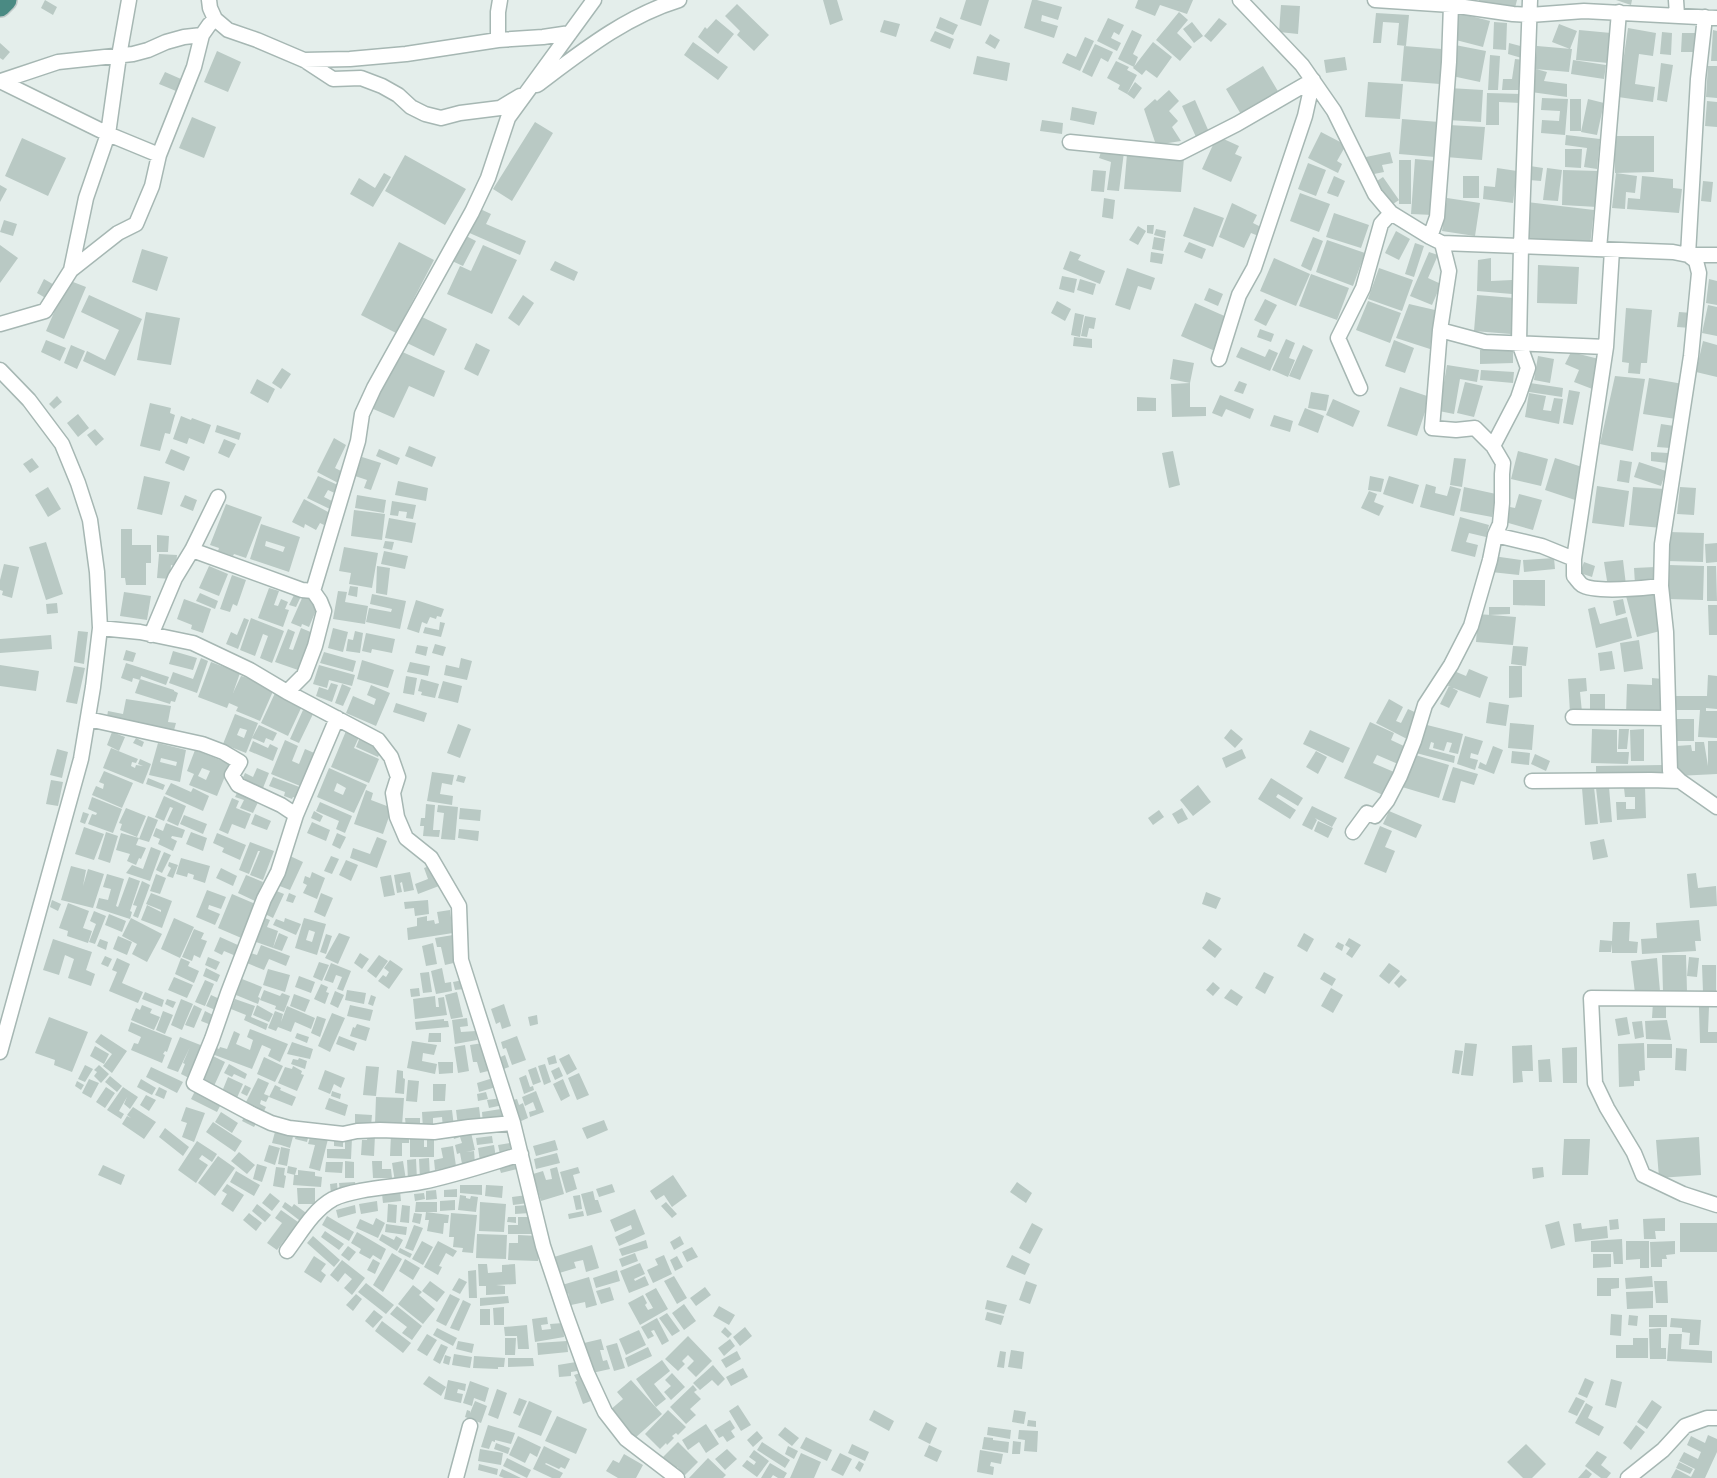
<svg xmlns="http://www.w3.org/2000/svg" width="1717" height="1478" font-family="'Fira Sans Condensed',sans-serif">
	<rect width="100%" height="100%" fill="#e4eeeb"/>
	<path fill="#b9c9c4" fill-rule="evenodd" d="M 45,0 L 57,7 L 53,15 L 41,8 Z
		M 823,0 L 837,0 L 843,20 L 830,25 Z
		M 966,0 L 989,0 L 981,26 L 960,19 Z
		M 1032,0 L 1037,0 L 1062,7 L 1058,20 L 1042,15 L 1041,21 L 1058,26 L 1054,38 L 1024,28 Z
		M 1138,0 L 1193,0 L 1187,14 L 1160,5 L 1155,16 L 1135,8 Z
		M 1479,0 L 1517,0 L 1515,8 L 1479,1 Z
		M 1616,0 L 1632,0 L 1631,5 Z
		M 737,4 L 769,35 L 754,51 L 737,35 L 740,31 L 725,16 Z
		M 1281,5 L 1300,6 L 1298,34 L 1279,32 Z
		M 1179,12 L 1188,20 L 1177,33 L 1192,47 L 1180,61 L 1156,40 Z
		M 1376,13 L 1409,15 L 1406,46 L 1397,45 L 1399,23 L 1383,22 L 1381,43 L 1373,43 Z
		M 1459,13 L 1490,21 L 1483,47 L 1452,39 Z
		M 940,17 L 958,25 L 953,35 L 936,28 Z
		M 1108,18 L 1124,25 L 1119,35 L 1114,32 L 1111,38 L 1121,43 L 1117,51 L 1097,41 Z
		M 1219,18 L 1227,24 L 1211,42 L 1204,36 Z
		M 716,19 L 734,34 L 718,54 L 698,37 L 705,27 L 707,29 Z
		M 884,20 L 900,24 L 896,37 L 880,32 Z
		M 1192,22 L 1203,36 L 1194,43 L 1183,29 Z
		M 1494,22 L 1507,23 L 1506,50 L 1493,49 Z
		M 1559,24 L 1577,31 L 1570,49 L 1552,42 Z
		M 1628,28 L 1656,33 L 1653,56 L 1639,54 L 1635,84 L 1655,87 L 1653,102 L 1618,97 Z
		M 1132,30 L 1142,35 L 1133,54 L 1138,57 L 1134,67 L 1118,59 Z
		M 1579,30 L 1611,33 L 1608,63 L 1576,60 Z
		M 1713,30 L 1717,31 L 1717,61 L 1711,61 Z
		M 935,31 L 954,39 L 950,49 L 930,41 Z
		M 1662,32 L 1672,33 L 1671,55 L 1660,54 Z
		M 1682,33 L 1695,33 L 1695,52 L 1681,52 Z
		M 990,34 L 1000,40 L 995,49 L 985,43 Z
		M 1085,37 L 1094,41 L 1080,71 L 1062,63 L 1067,53 L 1076,57 Z
		M 693,42 L 728,67 L 718,80 L 684,55 Z
		M 1153,42 L 1172,57 L 1157,78 L 1146,70 L 1142,75 L 1133,68 Z
		M 0,43 L 10,52 L 3,60 L 0,58 Z
		M 1509,43 L 1528,48 L 1525,59 L 1508,54 Z
		M 1095,44 L 1113,52 L 1108,62 L 1101,58 L 1092,77 L 1082,72 Z
		M 1455,45 L 1486,51 L 1480,82 L 1452,76 Z
		M 1404,46 L 1442,49 L 1440,84 L 1401,81 Z
		M 1537,46 L 1572,49 L 1569,72 L 1535,69 Z
		M 217,51 L 241,62 L 228,92 L 204,82 Z
		M 1490,55 L 1500,56 L 1498,90 L 1488,90 Z
		M 977,56 L 1010,63 L 1007,81 L 973,74 Z
		M 1345,57 L 1347,70 L 1326,73 L 1324,60 Z
		M 1515,59 L 1525,60 L 1524,90 L 1502,90 L 1503,79 L 1512,79 Z
		M 1573,60 L 1606,65 L 1604,79 L 1571,74 Z
		M 1116,61 L 1129,67 L 1127,70 L 1137,75 L 1127,94 L 1118,89 L 1120,85 L 1107,78 Z
		M 1661,63 L 1673,65 L 1667,102 L 1657,100 Z
		M 1263,66 L 1279,93 L 1242,116 L 1226,89 Z
		M 1708,66 L 1717,66 L 1717,98 L 1706,97 Z
		M 1536,69 L 1547,72 L 1544,81 L 1567,84 L 1567,97 L 1531,92 Z
		M 165,72 L 181,79 L 176,91 L 159,84 Z
		M 1135,82 L 1142,88 L 1134,99 L 1127,94 Z
		M 1368,82 L 1403,84 L 1400,119 L 1365,117 Z
		M 1449,88 L 1483,90 L 1481,122 L 1447,120 Z
		M 1169,90 L 1179,101 L 1169,111 L 1178,121 L 1172,127 L 1181,141 L 1156,145 L 1144,109 L 1155,99 L 1157,101 Z
		M 1487,93 L 1521,94 L 1521,103 L 1499,102 L 1499,125 L 1486,125 Z
		M 1542,98 L 1568,99 L 1565,135 L 1541,133 L 1542,120 L 1559,121 L 1560,111 L 1541,110 Z
		M 1570,99 L 1581,99 L 1581,131 L 1570,131 Z
		M 1588,99 L 1604,103 L 1597,135 L 1581,132 Z
		M 1195,100 L 1209,132 L 1196,137 L 1182,106 Z
		M 1707,101 L 1717,102 L 1717,127 L 1705,126 Z
		M 1072,107 L 1097,112 L 1094,125 L 1070,120 Z
		M 192,117 L 216,127 L 204,158 L 179,148 Z
		M 1402,119 L 1439,122 L 1435,157 L 1399,154 Z
		M 1042,120 L 1063,123 L 1062,134 L 1040,131 Z
		M 535,122 L 553,133 L 512,201 L 493,189 Z
		M 1449,125 L 1485,127 L 1482,160 L 1446,157 Z
		M 1321,132 L 1346,145 L 1337,161 L 1342,164 L 1338,173 L 1308,158 Z
		M 1566,135 L 1600,139 L 1597,169 L 1584,167 L 1587,148 L 1565,145 Z
		M 1217,136 L 1239,146 L 1235,154 L 1242,157 L 1231,182 L 1202,169 Z
		M 1615,136 L 1654,136 L 1654,172 L 1615,173 Z
		M 22,138 L 66,158 L 48,196 L 5,176 Z
		M 1102,149 L 1124,152 L 1119,191 L 1107,190 L 1111,162 L 1099,158 Z
		M 1565,149 L 1582,149 L 1581,168 L 1565,167 Z
		M 1390,152 L 1393,163 L 1382,165 L 1384,172 L 1369,175 L 1366,157 Z
		M 1127,154 L 1184,158 L 1181,192 L 1124,189 Z
		M 405,155 L 466,189 L 445,225 L 385,191 Z
		M 1415,159 L 1437,161 L 1433,215 L 1411,214 Z
		M 1399,160 L 1411,160 L 1411,204 L 1399,204 Z
		M 1308,163 L 1326,170 L 1316,196 L 1298,189 Z
		M 1530,166 L 1543,168 L 1541,181 L 1529,180 Z
		M 1497,168 L 1517,171 L 1513,203 L 1483,199 L 1484,186 L 1495,187 Z
		M 1547,168 L 1562,170 L 1558,201 L 1543,200 Z
		M 1093,170 L 1106,171 L 1104,192 L 1091,191 Z
		M 1563,170 L 1599,171 L 1597,207 L 1562,205 Z
		M 384,173 L 391,177 L 373,207 L 350,194 L 359,178 L 375,188 Z
		M 1616,173 L 1637,176 L 1635,193 L 1626,192 L 1625,209 L 1612,208 Z
		M 1334,176 L 1345,181 L 1338,197 L 1327,193 Z
		M 1463,176 L 1479,176 L 1479,198 L 1463,198 Z
		M 1642,176 L 1673,179 L 1673,188 L 1682,189 L 1679,213 L 1627,209 L 1628,198 L 1640,199 Z
		M 1383,177 L 1399,200 L 1390,206 L 1374,183 Z
		M 1703,181 L 1713,182 L 1711,202 L 1701,201 Z
		M 0,185 L 7,189 L 0,202 Z
		M 1300,193 L 1330,204 L 1319,232 L 1290,221 Z
		M 1104,198 L 1115,200 L 1113,219 L 1102,217 Z
		M 1447,198 L 1480,203 L 1475,236 L 1442,231 Z
		M 1527,202 L 1594,210 L 1590,246 L 1522,238 Z
		M 1232,203 L 1257,215 L 1253,223 L 1265,229 L 1261,237 L 1251,233 L 1244,248 L 1219,237 Z
		M 476,207 L 491,214 L 486,224 L 526,241 L 520,255 L 465,231 Z
		M 1194,207 L 1224,218 L 1213,247 L 1183,236 Z
		M 1334,213 L 1369,225 L 1361,248 L 1326,237 Z
		M 4,220 L 17,224 L 13,236 L 0,232 Z
		M 1147,225 L 1154,225 L 1153,234 L 1147,233 Z
		M 1138,226 L 1146,231 L 1138,245 L 1129,240 Z
		M 1156,229 L 1166,231 L 1165,238 L 1154,235 Z
		M 1396,231 L 1410,239 L 1399,260 L 1385,253 Z
		M 464,235 L 476,241 L 463,266 L 452,261 Z
		M 1154,237 L 1165,239 L 1163,251 L 1152,249 Z
		M 1313,237 L 1323,241 L 1311,271 L 1301,266 Z
		M 1327,240 L 1365,253 L 1353,286 L 1316,272 Z
		M 399,242 L 434,260 L 396,333 L 361,315 Z
		M 1189,242 L 1206,249 L 1202,259 L 1184,252 Z
		M 1415,243 L 1424,246 L 1414,277 L 1405,274 Z
		M 0,245 L 18,258 L 0,283 Z
		M 483,245 L 517,260 L 492,314 L 447,294 L 460,266 L 471,271 Z
		M 142,249 L 168,257 L 157,291 L 132,282 Z
		M 1070,251 L 1081,255 L 1078,260 L 1105,271 L 1100,284 L 1063,269 Z
		M 1151,252 L 1164,254 L 1162,264 L 1150,262 Z
		M 1429,252 L 1438,255 L 1428,278 L 1441,284 L 1432,305 L 1410,296 Z
		M 1274,258 L 1310,274 L 1296,306 L 1260,291 Z
		M 1491,258 L 1491,281 L 1512,280 L 1512,294 L 1477,291 L 1478,260 Z
		M 555,261 L 578,272 L 574,281 L 550,270 Z
		M 1538,265 L 1579,267 L 1577,304 L 1537,303 Z
		M 1127,268 L 1155,278 L 1151,290 L 1138,286 L 1130,310 L 1115,305 Z
		M 1379,268 L 1413,280 L 1402,311 L 1368,299 Z
		M 1311,274 L 1349,288 L 1337,320 L 1299,306 Z
		M 1062,276 L 1077,279 L 1074,293 L 1059,289 Z
		M 44,279 L 56,286 L 49,300 L 37,293 Z
		M 1080,279 L 1096,284 L 1093,295 L 1077,290 Z
		M 1709,279 L 1717,281 L 1717,305 L 1706,303 Z
		M 68,280 L 86,287 L 64,339 L 46,331 Z
		M 1209,288 L 1223,294 L 1218,306 L 1204,300 Z
		M 89,295 L 142,319 L 115,376 L 83,361 L 87,351 L 105,360 L 119,330 L 81,312 Z
		M 523,295 L 534,303 L 519,326 L 508,318 Z
		M 1477,295 L 1514,298 L 1511,334 L 1474,331 Z
		M 1265,299 L 1277,305 L 1266,326 L 1254,320 Z
		M 1057,301 L 1071,309 L 1065,321 L 1051,313 Z
		M 1368,301 L 1401,313 L 1390,343 L 1356,330 Z
		M 1195,303 L 1229,318 L 1215,351 L 1181,336 Z
		M 1409,304 L 1435,310 L 1430,349 L 1396,338 Z
		M 1708,305 L 1717,307 L 1717,336 L 1702,333 Z
		M 1626,308 L 1652,310 L 1647,363 L 1641,363 L 1640,374 L 1628,373 L 1629,363 L 1622,362 Z
		M 146,312 L 180,318 L 171,365 L 137,360 Z
		M 1679,312 L 1692,313 L 1691,328 L 1677,327 Z
		M 1075,313 L 1084,315 L 1080,337 L 1071,335 Z
		M 420,316 L 447,329 L 434,356 L 407,343 Z
		M 1085,316 L 1096,318 L 1094,329 L 1089,328 L 1087,337 L 1081,336 Z
		M 1260,329 L 1274,334 L 1271,342 L 1257,337 Z
		M 1074,337 L 1092,339 L 1092,348 L 1073,346 Z
		M 1286,339 L 1295,343 L 1289,358 L 1295,360 L 1288,377 L 1272,370 Z
		M 46,340 L 66,348 L 60,361 L 41,352 Z
		M 1394,340 L 1414,348 L 1405,373 L 1385,366 Z
		M 1703,341 L 1717,345 L 1717,377 L 1696,372 Z
		M 476,343 L 490,350 L 478,376 L 464,369 Z
		M 71,345 L 85,351 L 77,369 L 64,363 Z
		M 1303,345 L 1313,350 L 1300,380 L 1289,376 Z
		M 1241,347 L 1265,357 L 1269,349 L 1278,353 L 1270,371 L 1236,357 Z
		M 1513,349 L 1513,363 L 1480,364 L 1480,350 Z
		M 398,350 L 445,371 L 434,397 L 409,386 L 394,418 L 371,408 Z
		M 1571,352 L 1603,360 L 1595,390 L 1574,382 L 1579,370 L 1565,364 Z
		M 1538,356 L 1554,359 L 1550,383 L 1534,380 Z
		M 1173,359 L 1194,363 L 1190,383 L 1170,379 Z
		M 1447,365 L 1479,370 L 1477,382 L 1460,379 L 1454,414 L 1439,411 Z
		M 282,368 L 291,374 L 281,389 L 272,383 Z
		M 1481,370 L 1514,372 L 1513,383 L 1480,380 Z
		M 1615,376 L 1645,379 L 1633,451 L 1600,444 Z
		M 1649,378 L 1683,384 L 1676,419 L 1643,414 Z
		M 257,379 L 275,389 L 268,403 L 250,393 Z
		M 1239,381 L 1247,384 L 1243,394 L 1234,391 Z
		M 1465,382 L 1483,386 L 1474,417 L 1457,413 Z
		M 1190,383 L 1190,407 L 1206,407 L 1206,416 L 1172,417 L 1171,384 Z
		M 1530,383 L 1563,388 L 1562,397 L 1529,392 Z
		M 1400,387 L 1430,397 L 1417,436 L 1387,426 Z
		M 1569,390 L 1580,392 L 1573,425 L 1563,423 Z
		M 1311,392 L 1329,395 L 1326,411 L 1308,408 Z
		M 1529,393 L 1546,396 L 1543,410 L 1551,411 L 1554,398 L 1563,399 L 1559,424 L 1525,417 Z
		M 1220,395 L 1254,409 L 1250,419 L 1226,409 L 1222,417 L 1212,413 Z
		M 57,396 L 62,402 L 54,409 L 49,404 Z
		M 1137,397 L 1156,398 L 1156,411 L 1137,411 Z
		M 1333,399 L 1360,411 L 1353,427 L 1326,415 Z
		M 150,403 L 171,408 L 170,413 L 175,415 L 170,434 L 165,433 L 160,451 L 140,446 Z
		M 1305,408 L 1324,416 L 1318,433 L 1298,425 Z
		M 78,414 L 89,428 L 78,437 L 67,423 Z
		M 1274,415 L 1293,421 L 1290,432 L 1270,426 Z
		M 181,416 L 191,420 L 192,418 L 211,425 L 204,444 L 189,438 L 187,444 L 173,439 Z
		M 1661,424 L 1674,426 L 1670,448 L 1657,447 Z
		M 217,425 L 241,433 L 239,440 L 215,432 Z
		M 95,429 L 104,439 L 96,446 L 87,435 Z
		M 334,438 L 346,445 L 335,468 L 347,474 L 342,485 L 317,472 Z
		M 224,439 L 236,444 L 229,458 L 218,453 Z
		M 409,446 L 436,457 L 432,467 L 405,456 Z
		M 171,449 L 190,457 L 184,471 L 165,463 Z
		M 379,449 L 400,458 L 397,465 L 376,456 Z
		M 1173,451 L 1180,485 L 1169,488 L 1162,453 Z
		M 1518,451 L 1548,459 L 1541,486 L 1511,479 Z
		M 1651,452 L 1668,453 L 1667,463 L 1651,461 Z
		M 362,457 L 381,463 L 371,490 L 364,488 L 367,480 L 355,476 Z
		M 32,458 L 39,467 L 30,473 L 23,464 Z
		M 1454,458 L 1466,459 L 1462,487 L 1450,485 Z
		M 1555,458 L 1585,468 L 1575,500 L 1545,490 Z
		M 1620,460 L 1632,462 L 1629,483 L 1617,481 Z
		M 1639,462 L 1666,471 L 1661,486 L 1634,477 Z
		M 144,476 L 170,482 L 162,515 L 137,509 Z
		M 318,476 L 340,486 L 337,494 L 328,490 L 324,497 L 338,504 L 334,511 L 307,498 Z
		M 1370,476 L 1384,479 L 1381,492 L 1368,490 Z
		M 1389,476 L 1419,485 L 1413,504 L 1383,494 Z
		M 398,481 L 428,488 L 426,501 L 395,495 Z
		M 1426,484 L 1436,487 L 1435,493 L 1447,496 L 1450,486 L 1461,489 L 1454,516 L 1420,507 Z
		M 1597,486 L 1629,491 L 1624,527 L 1592,523 Z
		M 48,487 L 61,509 L 48,517 L 35,495 Z
		M 1464,487 L 1496,494 L 1492,517 L 1460,511 Z
		M 1633,487 L 1665,489 L 1662,528 L 1629,525 Z
		M 1680,487 L 1696,488 L 1694,515 L 1677,514 Z
		M 1369,491 L 1377,494 L 1374,502 L 1384,506 L 1379,516 L 1361,508 Z
		M 1519,494 L 1542,500 L 1533,530 L 1505,522 L 1510,507 L 1515,508 Z
		M 185,495 L 197,500 L 193,511 L 180,506 Z
		M 357,495 L 386,500 L 384,513 L 355,508 Z
		M 304,499 L 330,513 L 324,525 L 320,523 L 316,530 L 305,524 L 304,528 L 292,522 Z
		M 392,501 L 416,505 L 413,519 L 406,518 L 407,512 L 399,511 L 398,516 L 390,515 Z
		M 226,504 L 262,517 L 246,558 L 234,554 L 233,556 L 218,551 L 219,548 L 210,545 Z
		M 354,510 L 385,514 L 382,540 L 351,536 Z
		M 1460,517 L 1489,525 L 1486,537 L 1469,533 L 1466,542 L 1478,545 L 1475,557 L 1451,551 Z
		M 389,518 L 416,523 L 412,543 L 385,538 Z
		M 261,524 L 300,537 L 289,572 L 250,559 ZM 266,541 L 285,547 L 283,552 L 265,546 Z
		M 121,529 L 132,529 L 132,545 L 151,545 L 151,563 L 146,563 L 146,585 L 126,585 L 125,578 L 121,578 Z
		M 1669,532 L 1704,533 L 1703,562 L 1668,561 Z
		M 157,535 L 169,536 L 168,552 L 157,552 Z
		M 385,541 L 394,542 L 392,550 L 383,548 Z
		M 46,542 L 63,594 L 46,600 L 29,547 Z
		M 1717,543 L 1717,562 L 1706,563 L 1705,544 Z
		M 344,547 L 378,553 L 372,588 L 349,584 L 351,573 L 339,571 Z
		M 384,551 L 408,556 L 405,569 L 381,564 Z
		M 159,554 L 177,555 L 176,566 L 171,565 L 170,579 L 157,578 Z
		M 1493,556 L 1521,560 L 1519,575 L 1491,572 Z
		M 1554,558 L 1555,569 L 1524,572 L 1523,560 Z
		M 1623,560 L 1626,585 L 1608,587 L 1604,562 Z
		M 1584,562 L 1595,566 L 1592,577 L 1580,573 Z
		M 4,564 L 19,567 L 12,598 L 2,595 L 3,591 L 0,590 L 0,580 Z
		M 1669,565 L 1704,566 L 1703,600 L 1668,599 Z
		M 209,566 L 228,574 L 219,596 L 199,588 Z
		M 377,566 L 390,568 L 387,595 L 376,593 Z
		M 1707,566 L 1716,566 L 1717,601 L 1707,601 Z
		M 1655,567 L 1656,583 L 1635,584 L 1634,568 Z
		M 232,575 L 246,580 L 237,606 L 233,604 L 230,612 L 220,609 Z
		M 1513,580 L 1545,580 L 1545,606 L 1513,605 Z
		M 350,586 L 358,587 L 357,597 L 348,595 Z
		M 269,588 L 279,591 L 274,605 L 278,606 L 281,599 L 288,602 L 285,609 L 289,610 L 283,627 L 258,618 Z
		M 1653,588 L 1664,630 L 1637,637 L 1626,596 Z
		M 296,591 L 302,594 L 296,607 L 289,605 Z
		M 338,591 L 347,592 L 345,602 L 368,606 L 365,624 L 333,619 Z
		M 124,592 L 151,596 L 147,620 L 120,616 Z
		M 200,593 L 218,601 L 215,609 L 196,601 Z
		M 372,594 L 406,601 L 400,629 L 366,622 L 369,608 L 391,612 L 392,609 L 370,604 Z
		M 303,596 L 319,603 L 309,627 L 302,624 L 301,627 L 291,623 Z
		M 184,599 L 211,609 L 203,633 L 191,629 L 192,625 L 177,619 Z
		M 1623,599 L 1626,613 L 1616,616 L 1613,601 Z
		M 416,600 L 444,609 L 441,617 L 437,616 L 436,619 L 430,617 L 427,624 L 422,622 L 419,633 L 407,629 Z
		M 57,603 L 58,613 L 47,614 L 46,604 Z
		M 1708,605 L 1717,605 L 1717,635 L 1709,635 Z
		M 1489,607 L 1510,607 L 1510,614 L 1489,615 Z
		M 1595,607 L 1600,624 L 1627,617 L 1632,638 L 1596,648 L 1588,609 Z
		M 1478,614 L 1516,617 L 1513,645 L 1476,642 Z
		M 244,618 L 249,620 L 238,649 L 226,644 L 231,632 L 237,635 Z
		M 251,618 L 284,631 L 272,663 L 260,658 L 268,636 L 263,634 L 255,656 L 240,650 Z
		M 440,622 L 445,623 L 441,637 L 423,633 L 425,627 L 439,630 Z
		M 301,628 L 313,633 L 298,670 L 275,662 L 288,629 L 295,632 L 289,649 L 293,650 Z
		M 333,628 L 348,632 L 343,652 L 328,648 Z
		M 78,631 L 88,632 L 84,664 L 74,662 Z
		M 355,631 L 363,633 L 360,653 L 346,651 L 348,639 L 353,640 Z
		M 366,633 L 395,639 L 392,653 L 372,649 L 371,653 L 362,651 Z
		M 51,635 L 52,649 L 0,653 L 0,639 Z
		M 1639,640 L 1643,669 L 1624,672 L 1620,643 Z
		M 435,644 L 446,647 L 443,656 L 432,653 Z
		M 417,645 L 428,647 L 426,656 L 415,653 Z
		M 1513,646 L 1528,647 L 1526,666 L 1511,664 Z
		M 126,650 L 136,653 L 133,662 L 123,660 Z
		M 173,651 L 197,658 L 193,670 L 169,664 Z
		M 1612,651 L 1615,669 L 1600,671 L 1598,653 Z
		M 324,652 L 356,661 L 353,672 L 320,663 Z
		M 201,658 L 208,661 L 197,693 L 169,683 L 173,672 L 193,679 Z
		M 461,658 L 472,661 L 467,680 L 444,675 L 446,665 L 459,668 Z
		M 362,660 L 394,670 L 388,688 L 357,679 Z
		M 211,662 L 240,673 L 233,693 L 241,676 L 248,678 L 250,673 L 274,689 L 260,721 L 236,711 L 238,707 L 229,703 L 227,708 L 198,697 Z
		M 410,662 L 430,666 L 428,676 L 407,672 Z
		M 126,663 L 169,677 L 166,685 L 141,676 L 140,680 L 133,678 L 132,682 L 121,678 Z
		M 0,665 L 39,671 L 36,691 L 0,686 Z
		M 319,665 L 355,675 L 352,686 L 329,680 L 327,688 L 313,684 Z
		M 74,666 L 85,668 L 77,704 L 66,702 Z
		M 1509,666 L 1522,666 L 1522,697 L 1509,698 Z
		M 1469,669 L 1488,677 L 1480,698 L 1448,686 L 1454,671 L 1466,676 Z
		M 1708,675 L 1717,676 L 1717,709 L 1706,708 L 1706,711 L 1717,711 L 1717,738 L 1698,737 L 1700,710 L 1675,710 L 1675,696 L 1707,696 Z
		M 406,676 L 417,678 L 414,695 L 403,693 Z
		M 1586,678 L 1587,691 L 1580,692 L 1582,712 L 1570,713 L 1568,679 Z
		M 1652,678 L 1663,679 L 1661,716 L 1626,715 L 1627,684 L 1652,685 Z
		M 140,679 L 174,690 L 174,691 L 178,693 L 175,702 L 171,701 L 170,704 L 135,693 Z
		M 421,679 L 439,684 L 435,698 L 421,695 L 422,692 L 418,691 Z
		M 443,681 L 462,686 L 458,703 L 438,698 Z
		M 331,683 L 338,685 L 332,702 L 316,696 L 319,687 L 328,690 Z
		M 342,684 L 351,688 L 343,706 L 335,703 Z
		M 371,685 L 390,693 L 376,726 L 346,713 L 353,696 L 374,705 L 376,699 L 367,695 Z
		M 1449,686 L 1458,691 L 1449,708 L 1440,704 Z
		M 275,693 L 302,706 L 288,736 L 261,723 Z
		M 1590,694 L 1605,694 L 1605,713 L 1590,713 Z
		M 126,699 L 171,706 L 168,722 L 176,723 L 173,734 L 106,722 L 108,711 L 123,714 Z
		M 1389,699 L 1403,707 L 1396,721 L 1401,723 L 1408,709 L 1419,714 L 1407,739 L 1376,723 Z
		M 1489,702 L 1509,705 L 1506,726 L 1486,723 Z
		M 396,703 L 427,713 L 424,722 L 393,712 Z
		M 303,710 L 313,714 L 299,743 L 290,739 Z
		M 235,714 L 258,723 L 246,753 L 223,744 ZM 240,728 L 247,730 L 244,738 L 237,735 Z
		M 1675,719 L 1694,719 L 1694,741 L 1676,741 Z
		M 1370,722 L 1394,733 L 1391,740 L 1406,747 L 1398,764 L 1377,755 L 1373,763 L 1394,772 L 1383,795 L 1344,778 Z
		M 1510,723 L 1534,725 L 1532,750 L 1508,748 Z
		M 458,724 L 471,729 L 460,758 L 447,753 Z
		M 1423,724 L 1463,734 L 1458,754 L 1449,752 L 1452,743 L 1447,742 L 1444,751 L 1433,748 L 1434,743 L 1431,742 L 1429,749 L 1455,756 L 1454,763 L 1416,753 Z
		M 259,725 L 277,733 L 273,741 L 266,738 L 264,743 L 252,738 Z
		M 1231,729 L 1243,739 L 1235,748 L 1224,738 Z
		M 1592,729 L 1617,730 L 1617,752 L 1629,752 L 1628,764 L 1591,763 Z
		M 1619,729 L 1629,729 L 1627,749 L 1618,749 Z
		M 1644,729 L 1644,761 L 1631,761 L 1630,730 Z
		M 1310,730 L 1350,748 L 1343,763 L 1303,744 Z
		M 346,731 L 359,737 L 354,748 L 379,759 L 369,783 L 331,767 Z
		M 112,732 L 125,737 L 119,751 L 107,745 Z
		M 1465,736 L 1483,741 L 1478,755 L 1471,753 L 1470,758 L 1478,760 L 1475,770 L 1457,764 Z
		M 360,737 L 383,747 L 378,757 L 356,747 Z
		M 136,738 L 144,742 L 142,747 L 133,743 Z
		M 285,740 L 298,746 L 292,761 L 299,764 L 305,749 L 319,755 L 305,788 L 271,774 Z
		M 253,741 L 268,748 L 270,744 L 278,748 L 273,761 L 249,751 Z
		M 1708,741 L 1717,741 L 1717,774 L 1677,776 L 1676,746 L 1691,745 L 1692,751 L 1695,751 L 1695,742 L 1704,742 L 1708,766 Z
		M 158,743 L 186,750 L 180,782 L 149,775 ZM 161,758 L 177,762 L 176,766 L 160,762 Z
		M 1493,746 L 1503,750 L 1494,774 L 1478,768 L 1480,762 L 1486,765 Z
		M 111,748 L 138,759 L 136,763 L 132,762 L 131,766 L 135,768 L 136,765 L 143,766 L 138,764 L 140,759 L 151,764 L 143,784 L 103,768 Z
		M 57,749 L 68,752 L 62,778 L 50,775 Z
		M 1242,749 L 1246,758 L 1226,768 L 1222,758 Z
		M 195,750 L 230,764 L 217,796 L 189,785 L 194,774 L 187,771 ZM 202,768 L 210,771 L 206,780 L 198,776 Z
		M 1316,751 L 1327,757 L 1318,774 L 1306,767 Z
		M 1512,751 L 1530,753 L 1529,765 L 1511,763 Z
		M 1412,754 L 1449,765 L 1439,798 L 1402,787 Z
		M 1535,754 L 1550,761 L 1546,771 L 1531,764 Z
		M 1663,765 L 1663,775 L 1596,775 L 1596,766 Z
		M 1453,767 L 1478,774 L 1474,785 L 1461,781 L 1455,803 L 1442,800 Z
		M 257,768 L 269,773 L 261,793 L 240,784 L 245,773 L 253,777 Z
		M 329,768 L 367,785 L 354,813 L 317,797 ZM 337,783 L 346,788 L 343,795 L 334,791 Z
		M 104,771 L 133,783 L 122,808 L 92,795 L 96,786 L 103,789 L 104,784 L 99,782 Z
		M 432,772 L 454,775 L 452,785 L 442,783 L 440,794 L 453,796 L 452,805 L 427,801 Z
		M 458,775 L 466,777 L 464,783 L 456,781 Z
		M 273,777 L 302,788 L 298,799 L 293,797 L 292,799 L 284,796 L 285,792 L 269,786 Z
		M 148,778 L 165,785 L 163,790 L 146,784 Z
		M 1271,778 L 1303,798 L 1298,806 L 1278,794 L 1276,797 L 1296,810 L 1290,819 L 1258,799 Z
		M 51,780 L 63,782 L 58,806 L 46,804 Z
		M 171,783 L 191,792 L 193,788 L 209,796 L 203,811 L 165,794 Z
		M 1198,785 L 1211,802 L 1193,816 L 1180,800 Z
		M 1594,787 L 1598,824 L 1585,825 L 1582,788 Z
		M 1609,787 L 1612,822 L 1600,823 L 1596,788 Z
		M 1645,787 L 1646,818 L 1617,820 L 1616,802 L 1626,802 L 1626,809 L 1635,809 L 1635,797 L 1625,797 L 1624,788 Z
		M 239,789 L 260,798 L 253,813 L 240,808 L 244,800 L 235,797 Z
		M 366,790 L 373,793 L 371,800 L 392,808 L 383,834 L 354,824 Z
		M 164,796 L 186,806 L 178,826 L 167,821 L 173,808 L 170,807 L 164,821 L 155,817 Z
		M 92,797 L 122,809 L 113,833 L 88,824 L 92,814 L 96,815 L 97,813 L 88,809 Z
		M 232,798 L 239,801 L 236,808 L 251,814 L 245,829 L 232,824 L 228,834 L 219,830 Z
		M 320,802 L 352,816 L 345,833 L 336,829 L 339,821 L 316,811 Z
		M 426,804 L 435,805 L 433,830 L 440,830 L 439,837 L 423,836 L 424,826 L 420,826 L 421,818 L 425,818 Z
		M 438,805 L 458,807 L 455,840 L 441,839 L 444,813 L 437,812 Z
		M 1312,806 L 1337,818 L 1332,827 L 1315,818 L 1317,820 L 1312,830 L 1302,825 Z
		M 126,808 L 146,816 L 137,837 L 120,830 L 122,824 L 119,823 Z
		M 460,808 L 481,810 L 480,821 L 459,819 Z
		M 1182,808 L 1188,819 L 1178,824 L 1172,814 Z
		M 1159,810 L 1164,817 L 1153,825 L 1148,818 Z
		M 314,811 L 323,816 L 320,822 L 311,818 Z
		M 1389,811 L 1422,825 L 1416,838 L 1383,824 Z
		M 83,812 L 89,814 L 85,824 L 80,822 Z
		M 255,814 L 271,821 L 267,830 L 251,824 Z
		M 184,815 L 207,824 L 203,834 L 180,824 Z
		M 148,816 L 158,820 L 149,842 L 139,839 Z
		M 1318,821 L 1333,828 L 1328,838 L 1314,831 Z
		M 312,822 L 330,830 L 326,841 L 307,833 Z
		M 166,823 L 185,830 L 182,838 L 172,836 L 171,838 L 177,841 L 173,851 L 158,844 L 160,839 L 153,836 L 156,828 L 163,831 Z
		M 1380,826 L 1392,831 L 1385,847 L 1395,851 L 1386,873 L 1364,864 Z
		M 84,827 L 104,834 L 94,860 L 75,854 Z
		M 459,829 L 479,831 L 478,841 L 458,838 Z
		M 106,832 L 118,836 L 110,863 L 98,859 Z
		M 191,832 L 207,838 L 203,851 L 186,844 Z
		M 121,833 L 139,838 L 136,845 L 146,848 L 141,859 L 139,858 L 136,865 L 127,861 L 130,854 L 116,850 Z
		M 217,833 L 246,845 L 240,860 L 222,852 L 224,848 L 213,843 Z
		M 337,833 L 346,837 L 340,849 L 332,845 Z
		M 377,837 L 387,841 L 377,868 L 350,858 L 353,848 L 370,854 Z
		M 1604,839 L 1608,857 L 1593,860 L 1590,842 Z
		M 250,842 L 274,851 L 263,880 L 250,875 L 260,851 L 258,851 L 249,874 L 239,870 Z
		M 151,847 L 161,851 L 150,881 L 126,873 L 132,865 L 143,869 Z
		M 164,852 L 171,855 L 162,873 L 156,870 Z
		M 290,856 L 303,862 L 290,890 L 277,885 Z
		M 331,856 L 339,859 L 332,874 L 324,871 Z
		M 181,858 L 210,866 L 205,883 L 193,879 L 194,875 L 188,873 L 187,877 L 176,874 Z
		M 346,860 L 358,865 L 351,881 L 339,875 Z
		M 169,862 L 178,865 L 173,878 L 167,876 L 171,868 L 168,866 Z
		M 432,865 L 439,886 L 418,894 L 415,884 L 428,879 L 424,868 Z
		M 71,866 L 86,870 L 83,886 L 88,869 L 104,874 L 93,908 L 61,900 Z
		M 221,868 L 237,876 L 233,886 L 216,878 Z
		M 312,872 L 325,878 L 317,899 L 303,893 L 307,885 L 303,883 L 305,876 L 310,878 Z
		M 410,872 L 414,890 L 404,892 L 402,882 L 400,883 L 402,892 L 397,893 L 394,875 Z
		M 1696,873 L 1698,888 L 1716,886 L 1717,906 L 1690,908 L 1687,874 Z
		M 107,874 L 124,879 L 116,906 L 118,907 L 129,877 L 140,881 L 130,911 L 132,912 L 130,919 L 96,908 L 99,898 L 108,900 L 111,889 L 103,887 Z
		M 156,874 L 166,878 L 160,894 L 150,891 Z
		M 246,875 L 263,882 L 255,901 L 238,893 Z
		M 391,875 L 395,895 L 384,897 L 380,877 Z
		M 142,881 L 150,885 L 138,918 L 133,916 L 137,906 L 133,905 Z
		M 207,890 L 226,897 L 221,909 L 209,905 L 208,909 L 220,914 L 215,925 L 196,917 Z
		M 274,890 L 284,894 L 273,918 L 263,913 Z
		M 1206,892 L 1221,898 L 1216,909 L 1202,904 Z
		M 151,893 L 172,901 L 162,928 L 141,920 L 147,905 L 161,912 L 161,910 L 146,904 Z
		M 289,893 L 296,896 L 293,903 L 286,901 Z
		M 321,893 L 333,898 L 325,917 L 314,912 Z
		M 232,894 L 260,906 L 246,940 L 218,928 Z
		M 52,900 L 61,904 L 58,911 L 50,907 Z
		M 428,900 L 429,914 L 415,916 L 414,908 L 405,909 L 404,902 Z
		M 68,903 L 89,911 L 83,928 L 92,931 L 88,943 L 67,936 L 68,931 L 59,928 Z
		M 450,910 L 453,933 L 408,940 L 407,928 L 417,926 L 417,918 L 427,916 L 427,921 L 434,920 L 435,924 L 439,923 L 437,912 Z
		M 94,911 L 106,916 L 95,944 L 89,942 L 96,924 L 90,921 Z
		M 109,914 L 126,921 L 122,932 L 105,925 Z
		M 262,917 L 270,920 L 267,927 L 278,931 L 273,948 L 253,941 Z
		M 131,918 L 162,934 L 147,962 L 132,954 L 137,944 L 122,936 Z
		M 174,918 L 194,927 L 180,958 L 161,949 Z
		M 285,918 L 301,924 L 296,935 L 273,925 L 276,919 L 284,922 Z
		M 304,918 L 326,924 L 317,955 L 295,948 ZM 309,930 L 315,932 L 312,942 L 306,940 Z
		M 1699,920 L 1701,941 L 1695,941 L 1696,951 L 1642,954 L 1641,939 L 1657,938 L 1656,923 Z
		M 1613,922 L 1630,922 L 1629,941 L 1638,942 L 1637,953 L 1612,953 L 1612,944 L 1611,952 L 1599,952 L 1600,940 L 1612,941 Z
		M 194,929 L 204,933 L 201,939 L 207,941 L 200,958 L 194,955 L 192,961 L 182,957 Z
		M 279,933 L 288,937 L 282,951 L 273,948 Z
		M 339,933 L 350,937 L 338,964 L 325,958 Z
		M 1304,933 L 1314,939 L 1307,952 L 1297,946 Z
		M 326,934 L 332,936 L 326,954 L 320,952 Z
		M 453,935 L 458,962 L 445,965 L 441,947 L 437,947 L 435,938 Z
		M 118,936 L 132,942 L 127,955 L 113,949 Z
		M 220,937 L 240,946 L 236,956 L 224,951 L 222,955 L 214,951 Z
		M 1349,938 L 1361,945 L 1352,958 L 1346,954 L 1350,948 L 1345,945 Z
		M 53,939 L 92,952 L 86,970 L 95,974 L 91,986 L 68,978 L 74,959 L 65,955 L 59,975 L 43,970 Z
		M 100,939 L 108,942 L 106,950 L 97,946 Z
		M 1209,939 L 1222,949 L 1215,958 L 1202,948 Z
		M 1338,942 L 1344,945 L 1342,951 L 1335,947 Z
		M 433,943 L 437,964 L 426,966 L 422,946 Z
		M 261,945 L 290,956 L 286,966 L 269,959 L 264,970 L 247,963 L 251,953 L 257,955 Z
		M 360,953 L 369,959 L 362,969 L 354,963 Z
		M 379,955 L 388,961 L 376,978 L 367,971 Z
		M 1662,955 L 1686,955 L 1687,992 L 1663,992 Z
		M 105,956 L 112,959 L 108,967 L 101,964 Z
		M 208,957 L 220,962 L 216,970 L 205,965 Z
		M 1689,957 L 1699,958 L 1697,977 L 1687,976 Z
		M 117,958 L 130,964 L 122,983 L 143,992 L 138,1003 L 109,991 L 117,972 L 112,970 Z
		M 181,958 L 190,962 L 188,966 L 199,971 L 194,983 L 175,974 Z
		M 1657,958 L 1660,991 L 1635,993 L 1631,961 Z
		M 390,960 L 403,969 L 389,989 L 378,981 L 383,975 L 386,977 L 389,972 L 384,968 Z
		M 319,962 L 329,965 L 322,981 L 313,977 Z
		M 331,963 L 351,971 L 343,991 L 337,989 L 342,977 L 336,975 L 333,983 L 324,980 Z
		M 1389,963 L 1400,971 L 1389,984 L 1379,976 Z
		M 1702,965 L 1716,965 L 1716,991 L 1703,992 Z
		M 206,968 L 220,975 L 217,982 L 203,976 Z
		M 442,968 L 445,983 L 451,982 L 452,991 L 436,994 L 431,971 Z
		M 268,969 L 290,975 L 285,992 L 263,985 Z
		M 429,972 L 432,992 L 423,993 L 420,973 Z
		M 1264,972 L 1274,977 L 1265,994 L 1255,988 Z
		M 1324,972 L 1336,979 L 1332,986 L 1320,979 Z
		M 1401,975 L 1407,980 L 1399,988 L 1394,983 Z
		M 299,976 L 315,982 L 311,993 L 295,987 Z
		M 174,977 L 193,985 L 187,998 L 168,990 Z
		M 242,979 L 262,987 L 258,997 L 260,998 L 258,1004 L 236,995 Z
		M 205,980 L 214,984 L 205,1006 L 195,1002 Z
		M 463,980 L 464,989 L 455,990 L 453,982 Z
		M 1213,982 L 1220,988 L 1213,996 L 1206,990 Z
		M 321,984 L 328,987 L 326,992 L 329,993 L 325,1004 L 314,999 Z
		M 419,988 L 420,996 L 411,997 L 410,989 Z
		M 1331,988 L 1343,995 L 1333,1013 L 1321,1006 Z
		M 1231,989 L 1243,997 L 1237,1006 L 1224,998 Z
		M 264,990 L 280,996 L 282,993 L 290,996 L 284,1012 L 275,1009 L 276,1006 L 260,1000 Z
		M 347,990 L 366,993 L 364,1004 L 345,1000 Z
		M 335,991 L 344,995 L 338,1008 L 330,1004 Z
		M 145,992 L 164,1000 L 162,1007 L 142,999 Z
		M 457,992 L 463,1017 L 451,1019 L 445,995 Z
		M 294,994 L 310,1000 L 305,1012 L 290,1006 Z
		M 211,995 L 224,1001 L 220,1012 L 206,1006 Z
		M 371,995 L 376,997 L 373,1006 L 368,1004 Z
		M 435,996 L 436,1007 L 439,1007 L 438,998 L 444,997 L 447,1015 L 415,1019 L 413,999 Z
		M 167,999 L 176,1002 L 173,1008 L 165,1004 Z
		M 181,999 L 193,1004 L 182,1030 L 171,1025 Z
		M 235,999 L 255,1006 L 251,1017 L 268,1024 L 266,1030 L 244,1020 L 246,1015 L 231,1009 Z
		M 1653,1002 L 1666,1002 L 1666,1018 L 1652,1018 Z
		M 504,1004 L 511,1026 L 502,1029 L 500,1022 L 496,1024 L 491,1009 Z
		M 142,1005 L 152,1009 L 150,1013 L 160,1017 L 154,1030 L 131,1020 L 136,1008 L 140,1010 Z
		M 194,1005 L 202,1009 L 194,1028 L 185,1025 Z
		M 257,1005 L 273,1014 L 269,1022 L 253,1015 Z
		M 350,1005 L 373,1010 L 370,1021 L 347,1016 Z
		M 287,1006 L 315,1018 L 311,1029 L 295,1022 L 291,1032 L 278,1027 L 276,1031 L 268,1028 L 275,1011 L 283,1014 L 281,1022 Z
		M 1699,1007 L 1709,1007 L 1708,1032 L 1717,1032 L 1717,1043 L 1700,1043 Z
		M 163,1011 L 173,1015 L 165,1034 L 156,1030 Z
		M 205,1011 L 215,1016 L 211,1025 L 201,1021 Z
		M 332,1013 L 345,1018 L 330,1052 L 318,1046 Z
		M 537,1015 L 538,1024 L 530,1026 L 528,1017 Z
		M 317,1016 L 326,1019 L 320,1037 L 311,1033 Z
		M 49,1017 L 88,1032 L 72,1072 L 54,1065 L 55,1060 L 35,1053 Z
		M 1627,1017 L 1630,1034 L 1618,1036 L 1615,1019 Z
		M 467,1018 L 468,1026 L 460,1027 L 461,1032 L 476,1031 L 477,1040 L 455,1044 L 452,1020 Z
		M 444,1019 L 444,1021 L 448,1021 L 449,1027 L 416,1030 L 415,1022 Z
		M 1667,1020 L 1671,1040 L 1646,1039 L 1645,1021 Z
		M 1642,1021 L 1644,1037 L 1635,1039 L 1632,1022 Z
		M 131,1022 L 172,1038 L 167,1052 L 165,1051 L 163,1054 L 165,1055 L 162,1063 L 131,1050 L 134,1043 L 138,1044 L 141,1037 L 128,1031 Z
		M 357,1024 L 370,1028 L 366,1041 L 350,1036 L 353,1027 L 355,1028 Z
		M 250,1029 L 288,1044 L 280,1062 L 268,1056 L 271,1049 L 262,1045 L 252,1069 L 212,1054 L 215,1047 L 219,1049 L 220,1047 L 227,1049 L 234,1031 L 240,1034 L 236,1044 L 250,1050 L 253,1040 L 247,1037 Z
		M 297,1033 L 309,1037 L 307,1043 L 295,1038 Z
		M 429,1033 L 441,1033 L 441,1042 L 428,1042 Z
		M 101,1034 L 127,1051 L 112,1073 L 103,1066 L 112,1054 L 95,1042 Z
		M 339,1036 L 357,1043 L 354,1051 L 336,1044 Z
		M 517,1036 L 526,1060 L 512,1065 L 506,1048 L 503,1049 L 501,1042 Z
		M 180,1037 L 203,1046 L 189,1078 L 181,1074 L 185,1064 L 183,1063 L 190,1047 L 178,1072 L 167,1068 Z
		M 412,1041 L 437,1045 L 434,1055 L 423,1053 L 422,1061 L 437,1064 L 435,1074 L 407,1068 Z
		M 292,1042 L 313,1049 L 310,1059 L 287,1054 Z
		M 483,1043 L 488,1071 L 480,1073 L 477,1062 L 473,1062 L 470,1045 Z
		M 1465,1043 L 1477,1044 L 1473,1076 L 1461,1075 Z
		M 1644,1043 L 1645,1070 L 1639,1071 L 1640,1081 L 1634,1081 L 1634,1086 L 1619,1087 L 1618,1044 Z
		M 1647,1044 L 1672,1044 L 1672,1058 L 1647,1058 Z
		M 465,1045 L 469,1071 L 458,1073 L 454,1047 Z
		M 1532,1045 L 1533,1071 L 1522,1071 L 1523,1082 L 1513,1083 L 1512,1046 Z
		M 95,1046 L 109,1054 L 104,1064 L 90,1056 Z
		M 1577,1047 L 1577,1083 L 1563,1083 L 1562,1048 Z
		M 1676,1048 L 1687,1049 L 1686,1071 L 1675,1070 Z
		M 1455,1050 L 1463,1051 L 1459,1074 L 1452,1073 Z
		M 569,1054 L 577,1069 L 567,1075 L 559,1059 Z
		M 505,1055 L 509,1067 L 498,1071 L 494,1060 Z
		M 555,1055 L 557,1063 L 549,1065 L 547,1058 Z
		M 213,1056 L 225,1062 L 214,1086 L 202,1081 Z
		M 264,1057 L 283,1066 L 275,1082 L 257,1074 Z
		M 299,1058 L 307,1061 L 305,1069 L 291,1064 L 293,1059 L 298,1060 Z
		M 1550,1059 L 1552,1082 L 1539,1082 L 1538,1060 Z
		M 438,1062 L 453,1062 L 453,1073 L 439,1074 Z
		M 229,1064 L 247,1074 L 245,1079 L 234,1074 L 232,1077 L 224,1073 Z
		M 545,1064 L 551,1082 L 544,1085 L 538,1066 Z
		M 85,1065 L 93,1069 L 85,1082 L 78,1079 Z
		M 99,1065 L 109,1074 L 101,1083 L 94,1076 L 97,1072 L 94,1070 Z
		M 293,1066 L 302,1071 L 301,1074 L 304,1075 L 297,1091 L 278,1083 L 285,1067 L 292,1069 Z
		M 366,1066 L 379,1067 L 376,1096 L 363,1095 Z
		M 151,1067 L 183,1082 L 177,1093 L 146,1077 Z
		M 536,1067 L 541,1082 L 533,1085 L 528,1070 Z
		M 559,1067 L 563,1076 L 555,1080 L 551,1071 Z
		M 325,1070 L 345,1078 L 341,1088 L 334,1084 L 330,1094 L 318,1089 Z
		M 397,1070 L 403,1071 L 403,1078 L 405,1079 L 404,1094 L 395,1093 Z
		M 579,1073 L 589,1095 L 577,1100 L 568,1078 Z
		M 526,1075 L 530,1087 L 533,1086 L 534,1090 L 524,1094 L 519,1078 Z
		M 110,1076 L 122,1086 L 117,1092 L 105,1082 Z
		M 228,1077 L 243,1084 L 236,1100 L 221,1094 Z
		M 258,1078 L 269,1083 L 264,1094 L 269,1096 L 266,1102 L 261,1100 L 260,1104 L 266,1107 L 262,1115 L 244,1106 Z
		M 493,1078 L 496,1087 L 479,1092 L 477,1083 Z
		M 89,1079 L 99,1083 L 91,1098 L 82,1093 Z
		M 141,1079 L 156,1088 L 152,1095 L 137,1087 Z
		M 563,1079 L 570,1096 L 561,1101 L 553,1084 Z
		M 408,1080 L 419,1081 L 417,1102 L 406,1101 Z
		M 77,1081 L 84,1085 L 81,1090 L 75,1086 Z
		M 433,1084 L 446,1084 L 445,1101 L 433,1101 Z
		M 245,1085 L 251,1088 L 247,1096 L 241,1093 Z
		M 275,1085 L 281,1088 L 280,1090 L 296,1097 L 292,1106 L 269,1097 Z
		M 106,1087 L 115,1093 L 105,1108 L 96,1102 Z
		M 123,1087 L 138,1097 L 130,1109 L 124,1104 L 127,1097 L 119,1111 L 124,1114 L 121,1119 L 107,1110 Z
		M 159,1087 L 167,1091 L 164,1099 L 155,1095 Z
		M 196,1089 L 222,1102 L 217,1112 L 191,1099 Z
		M 332,1091 L 341,1094 L 340,1099 L 331,1096 Z
		M 536,1091 L 544,1112 L 530,1117 L 529,1112 L 536,1110 L 533,1102 L 525,1106 L 522,1097 Z
		M 486,1092 L 488,1099 L 478,1101 L 477,1094 Z
		M 146,1095 L 156,1100 L 149,1111 L 140,1105 Z
		M 376,1097 L 404,1098 L 402,1126 L 375,1124 Z
		M 329,1098 L 348,1105 L 345,1116 L 325,1109 Z
		M 502,1098 L 503,1105 L 489,1108 L 487,1100 Z
		M 517,1099 L 519,1105 L 523,1103 L 528,1118 L 519,1122 L 510,1101 Z
		M 133,1107 L 156,1122 L 144,1139 L 122,1124 L 127,1116 L 131,1118 L 127,1115 Z
		M 186,1107 L 205,1113 L 194,1142 L 182,1137 L 187,1123 L 181,1121 Z
		M 479,1107 L 481,1123 L 458,1126 L 456,1110 Z
		M 507,1108 L 509,1120 L 483,1124 L 482,1112 Z
		M 452,1110 L 454,1127 L 443,1128 L 442,1117 L 433,1118 L 433,1129 L 423,1130 L 422,1112 Z
		M 221,1112 L 238,1123 L 232,1133 L 215,1122 Z
		M 246,1114 L 258,1120 L 254,1127 L 242,1121 Z
		M 355,1114 L 372,1115 L 371,1126 L 355,1125 Z
		M 405,1118 L 420,1118 L 420,1128 L 406,1128 Z
		M 604,1120 L 608,1130 L 587,1139 L 582,1128 Z
		M 213,1122 L 242,1141 L 235,1152 L 206,1132 Z
		M 165,1128 L 189,1147 L 183,1156 L 159,1137 Z
		M 276,1128 L 294,1133 L 290,1148 L 281,1145 L 282,1141 L 281,1145 L 272,1143 Z
		M 470,1128 L 475,1150 L 466,1152 L 474,1151 L 475,1164 L 466,1167 L 464,1163 L 462,1164 L 460,1153 L 457,1154 L 455,1145 L 462,1143 L 460,1137 L 454,1139 L 452,1132 Z
		M 297,1131 L 309,1134 L 307,1142 L 295,1139 Z
		M 311,1134 L 328,1139 L 320,1171 L 309,1168 L 315,1145 L 308,1144 Z
		M 391,1134 L 409,1134 L 409,1143 L 402,1143 L 402,1156 L 390,1156 Z
		M 368,1135 L 375,1135 L 374,1156 L 361,1155 L 362,1140 L 367,1140 Z
		M 410,1136 L 424,1136 L 424,1147 L 427,1147 L 427,1139 L 434,1139 L 434,1157 L 410,1157 Z
		M 492,1136 L 493,1143 L 477,1145 L 476,1138 Z
		M 1699,1137 L 1701,1175 L 1659,1178 L 1656,1140 Z
		M 345,1138 L 352,1138 L 351,1159 L 327,1158 L 327,1149 L 345,1149 Z
		M 334,1139 L 343,1140 L 343,1147 L 334,1146 Z
		M 1564,1139 L 1590,1139 L 1588,1175 L 1562,1175 Z
		M 555,1140 L 558,1150 L 536,1156 L 533,1146 Z
		M 197,1141 L 217,1154 L 212,1162 L 202,1155 L 199,1159 L 208,1165 L 196,1183 L 178,1170 Z
		M 516,1142 L 517,1151 L 500,1154 L 498,1145 Z
		M 269,1145 L 280,1148 L 275,1165 L 264,1161 Z
		M 494,1145 L 496,1158 L 480,1161 L 478,1148 Z
		M 453,1146 L 456,1166 L 435,1170 L 434,1160 L 443,1158 L 441,1148 Z
		M 281,1147 L 290,1149 L 287,1166 L 278,1164 Z
		M 239,1152 L 255,1165 L 247,1174 L 231,1161 Z
		M 557,1153 L 560,1163 L 536,1169 L 534,1159 Z
		M 218,1156 L 235,1168 L 215,1196 L 198,1183 Z
		M 429,1158 L 430,1178 L 420,1178 L 419,1159 Z
		M 416,1159 L 417,1180 L 408,1180 L 407,1160 Z
		M 515,1160 L 517,1169 L 501,1173 L 498,1164 Z
		M 345,1161 L 354,1162 L 354,1178 L 345,1178 Z
		M 372,1161 L 382,1161 L 382,1169 L 391,1169 L 392,1178 L 373,1178 Z
		M 403,1161 L 406,1180 L 395,1182 L 392,1163 Z
		M 326,1162 L 343,1162 L 342,1173 L 325,1172 Z
		M 257,1164 L 267,1167 L 262,1182 L 253,1179 Z
		M 103,1165 L 125,1175 L 121,1185 L 98,1175 Z
		M 288,1166 L 297,1168 L 295,1175 L 287,1173 Z
		M 276,1167 L 285,1168 L 284,1175 L 286,1176 L 284,1188 L 273,1186 Z
		M 557,1167 L 564,1194 L 541,1201 L 533,1174 L 543,1171 L 546,1180 L 552,1179 L 550,1169 Z
		M 578,1167 L 580,1173 L 573,1175 L 577,1189 L 566,1193 L 560,1172 Z
		M 1543,1167 L 1544,1177 L 1533,1179 L 1532,1168 Z
		M 298,1170 L 315,1172 L 315,1176 L 322,1177 L 321,1187 L 293,1185 L 294,1175 L 298,1175 Z
		M 236,1171 L 260,1185 L 254,1196 L 230,1182 Z
		M 673,1175 L 687,1196 L 672,1207 L 664,1195 L 656,1200 L 650,1191 Z
		M 355,1182 L 356,1190 L 340,1192 L 339,1183 Z
		M 1017,1182 L 1032,1193 L 1026,1203 L 1010,1192 Z
		M 337,1183 L 338,1194 L 331,1194 L 330,1184 Z
		M 227,1184 L 244,1195 L 233,1212 L 221,1204 L 227,1194 L 222,1191 Z
		M 612,1184 L 615,1192 L 599,1197 L 596,1189 Z
		M 460,1185 L 482,1185 L 482,1195 L 460,1193 Z
		M 486,1185 L 503,1186 L 502,1198 L 485,1196 Z
		M 297,1188 L 315,1188 L 315,1204 L 298,1204 Z
		M 457,1189 L 457,1197 L 444,1197 L 444,1190 Z
		M 436,1190 L 437,1199 L 426,1200 L 426,1191 Z
		M 400,1191 L 401,1201 L 383,1203 L 382,1194 Z
		M 593,1191 L 595,1200 L 598,1200 L 602,1212 L 587,1216 L 581,1194 Z
		M 270,1193 L 280,1201 L 272,1211 L 262,1203 Z
		M 424,1193 L 425,1199 L 415,1201 L 414,1194 Z
		M 460,1195 L 466,1196 L 466,1198 L 470,1199 L 471,1196 L 478,1197 L 476,1212 L 458,1210 Z
		M 527,1195 L 528,1203 L 513,1205 L 512,1197 Z
		M 580,1195 L 582,1209 L 576,1210 L 573,1196 Z
		M 455,1200 L 455,1210 L 440,1211 L 440,1201 Z
		M 377,1201 L 378,1211 L 361,1214 L 359,1204 Z
		M 285,1202 L 292,1207 L 294,1204 L 309,1215 L 303,1223 L 282,1207 Z
		M 416,1202 L 437,1202 L 437,1212 L 415,1212 Z
		M 480,1202 L 506,1204 L 504,1232 L 479,1231 Z
		M 666,1202 L 677,1214 L 672,1218 L 661,1206 Z
		M 257,1204 L 271,1215 L 265,1222 L 252,1211 Z
		M 388,1204 L 397,1205 L 396,1223 L 387,1222 Z
		M 355,1205 L 356,1213 L 338,1218 L 336,1210 Z
		M 402,1205 L 410,1206 L 409,1223 L 400,1222 Z
		M 529,1205 L 530,1213 L 515,1214 L 515,1206 Z
		M 635,1209 L 645,1234 L 619,1246 L 615,1237 L 632,1229 L 631,1225 L 615,1232 L 610,1220 Z
		M 281,1210 L 298,1222 L 277,1250 L 267,1243 L 282,1223 L 275,1218 Z
		M 583,1211 L 584,1216 L 569,1219 L 568,1214 Z
		M 426,1212 L 449,1215 L 448,1223 L 444,1223 L 443,1234 L 427,1231 L 429,1220 L 425,1220 Z
		M 249,1213 L 262,1223 L 256,1231 L 243,1220 Z
		M 414,1213 L 422,1214 L 420,1224 L 412,1222 Z
		M 451,1213 L 477,1215 L 473,1253 L 462,1252 L 463,1248 L 453,1247 L 454,1237 L 449,1237 Z
		M 327,1216 L 354,1232 L 349,1241 L 322,1225 Z
		M 508,1217 L 516,1217 L 516,1223 L 507,1222 Z
		M 518,1217 L 534,1217 L 535,1234 L 508,1234 L 508,1225 L 518,1225 Z
		M 376,1218 L 385,1223 L 378,1238 L 356,1228 L 360,1219 L 373,1225 Z
		M 1665,1218 L 1665,1231 L 1655,1231 L 1656,1239 L 1644,1239 L 1643,1219 Z
		M 1618,1219 L 1619,1229 L 1610,1230 L 1609,1220 Z
		M 1559,1221 L 1565,1245 L 1551,1249 L 1545,1225 Z
		M 1032,1223 L 1043,1229 L 1030,1254 L 1019,1248 Z
		M 1581,1223 L 1582,1229 L 1607,1226 L 1608,1238 L 1575,1242 L 1573,1224 Z
		M 1680,1223 L 1717,1223 L 1717,1252 L 1680,1252 Z
		M 386,1224 L 407,1227 L 406,1235 L 385,1232 Z
		M 414,1225 L 423,1228 L 413,1251 L 405,1248 Z
		M 325,1231 L 344,1244 L 339,1250 L 321,1237 Z
		M 357,1232 L 386,1249 L 381,1260 L 373,1255 L 370,1259 L 359,1253 L 361,1249 L 351,1243 Z
		M 382,1234 L 394,1240 L 396,1236 L 403,1240 L 397,1251 L 379,1240 Z
		M 477,1234 L 507,1235 L 506,1259 L 476,1258 Z
		M 518,1235 L 538,1236 L 538,1261 L 508,1260 L 509,1243 L 518,1243 Z
		M 313,1236 L 340,1260 L 334,1267 L 307,1243 Z
		M 680,1236 L 684,1244 L 674,1250 L 670,1242 Z
		M 1622,1239 L 1623,1264 L 1614,1264 L 1613,1252 L 1591,1252 L 1591,1241 Z
		M 646,1240 L 648,1248 L 622,1256 L 619,1249 Z
		M 422,1241 L 433,1247 L 423,1265 L 412,1259 Z
		M 438,1241 L 457,1251 L 453,1257 L 446,1253 L 439,1266 L 442,1267 L 438,1275 L 424,1267 Z
		M 1626,1241 L 1649,1241 L 1649,1268 L 1640,1268 L 1640,1259 L 1626,1260 Z
		M 1675,1241 L 1675,1254 L 1666,1255 L 1667,1259 L 1662,1259 L 1662,1267 L 1651,1267 L 1650,1242 Z
		M 592,1245 L 599,1268 L 586,1272 L 583,1260 L 574,1262 L 576,1268 L 556,1274 L 551,1258 Z
		M 348,1246 L 356,1252 L 349,1261 L 341,1255 Z
		M 692,1247 L 698,1257 L 687,1262 L 682,1252 Z
		M 400,1248 L 412,1254 L 410,1258 L 398,1252 Z
		M 392,1253 L 402,1259 L 383,1292 L 373,1285 Z
		M 635,1253 L 638,1261 L 622,1267 L 619,1259 Z
		M 1593,1254 L 1611,1254 L 1611,1267 L 1593,1268 Z
		M 664,1255 L 672,1274 L 653,1283 L 647,1270 L 658,1265 L 655,1259 Z
		M 1012,1255 L 1030,1264 L 1025,1275 L 1006,1267 Z
		M 314,1256 L 326,1264 L 321,1271 L 326,1275 L 321,1283 L 304,1272 Z
		M 677,1256 L 683,1267 L 675,1271 L 670,1260 Z
		M 373,1259 L 380,1263 L 375,1274 L 367,1270 Z
		M 405,1259 L 420,1268 L 413,1280 L 399,1271 Z
		M 342,1260 L 365,1278 L 352,1295 L 344,1288 L 352,1279 L 345,1273 L 338,1282 L 330,1275 Z
		M 640,1263 L 645,1274 L 634,1279 L 635,1281 L 645,1276 L 649,1285 L 629,1293 L 620,1271 Z
		M 478,1264 L 487,1264 L 488,1273 L 502,1272 L 502,1265 L 515,1264 L 516,1284 L 496,1285 L 505,1286 L 505,1294 L 486,1295 L 486,1286 L 479,1286 Z
		M 476,1270 L 477,1298 L 469,1298 L 468,1271 Z
		M 617,1270 L 620,1281 L 596,1288 L 593,1278 Z
		M 674,1276 L 687,1298 L 677,1304 L 664,1281 Z
		M 1652,1276 L 1653,1287 L 1626,1289 L 1625,1278 Z
		M 589,1277 L 597,1305 L 586,1308 L 585,1302 L 571,1305 L 568,1293 L 565,1294 L 562,1285 Z
		M 459,1278 L 467,1282 L 460,1294 L 452,1290 Z
		M 1597,1278 L 1619,1278 L 1619,1288 L 1611,1289 L 1611,1296 L 1597,1296 Z
		M 430,1281 L 445,1292 L 437,1302 L 422,1291 Z
		M 1026,1281 L 1037,1285 L 1030,1304 L 1019,1300 Z
		M 1654,1281 L 1667,1281 L 1668,1303 L 1656,1303 Z
		M 366,1283 L 394,1305 L 386,1314 L 358,1292 Z
		M 413,1285 L 422,1292 L 419,1295 L 435,1309 L 423,1324 L 398,1304 Z
		M 610,1287 L 614,1300 L 601,1304 L 596,1291 Z
		M 705,1287 L 711,1295 L 696,1306 L 690,1298 Z
		M 656,1288 L 668,1309 L 640,1325 L 628,1303 L 643,1295 L 647,1303 L 645,1305 L 648,1310 L 653,1308 L 645,1294 Z
		M 1653,1291 L 1653,1308 L 1627,1309 L 1626,1292 Z
		M 356,1294 L 362,1299 L 353,1311 L 346,1305 Z
		M 450,1294 L 460,1299 L 446,1326 L 436,1321 Z
		M 508,1296 L 509,1303 L 480,1306 L 480,1298 Z
		M 463,1300 L 471,1304 L 459,1331 L 450,1328 Z
		M 987,1300 L 1007,1305 L 1004,1314 L 985,1309 Z
		M 684,1304 L 696,1321 L 684,1330 L 672,1313 Z
		M 397,1306 L 422,1326 L 412,1340 L 402,1333 L 407,1327 L 390,1314 Z
		M 719,1306 L 735,1315 L 729,1325 L 713,1316 Z
		M 504,1307 L 504,1325 L 494,1325 L 493,1308 Z
		M 480,1309 L 490,1309 L 490,1325 L 480,1325 Z
		M 374,1310 L 383,1317 L 373,1328 L 365,1321 Z
		M 987,1312 L 1004,1316 L 1001,1325 L 985,1320 Z
		M 667,1313 L 680,1331 L 672,1336 L 659,1318 Z
		M 1611,1314 L 1622,1315 L 1621,1336 L 1610,1335 Z
		M 1629,1315 L 1638,1316 L 1637,1326 L 1628,1325 Z
		M 1649,1315 L 1667,1315 L 1667,1327 L 1649,1327 Z
		M 547,1317 L 548,1324 L 541,1325 L 542,1330 L 551,1329 L 550,1324 L 563,1323 L 564,1337 L 535,1342 L 532,1319 Z
		M 657,1318 L 669,1341 L 662,1345 L 654,1330 L 651,1331 L 654,1336 L 648,1339 L 641,1327 Z
		M 1671,1318 L 1701,1320 L 1699,1345 L 1689,1345 L 1690,1333 L 1682,1332 L 1682,1328 L 1670,1327 Z
		M 382,1321 L 411,1343 L 403,1353 L 375,1331 Z
		M 527,1325 L 529,1349 L 518,1349 L 517,1336 L 505,1336 L 504,1327 Z
		M 725,1327 L 732,1334 L 728,1338 L 721,1332 Z
		M 745,1327 L 752,1336 L 740,1346 L 733,1337 Z
		M 437,1328 L 457,1338 L 453,1346 L 433,1335 Z
		M 1661,1328 L 1661,1348 L 1666,1348 L 1666,1359 L 1650,1359 L 1649,1329 Z
		M 639,1330 L 646,1345 L 626,1355 L 619,1339 Z
		M 427,1334 L 437,1340 L 427,1356 L 417,1350 Z
		M 1669,1334 L 1682,1334 L 1681,1349 L 1712,1351 L 1712,1363 L 1667,1361 Z
		M 688,1336 L 712,1361 L 696,1377 L 687,1368 L 694,1361 L 688,1355 L 682,1361 L 685,1364 L 678,1371 L 665,1359 Z
		M 505,1338 L 516,1338 L 515,1355 L 505,1355 Z
		M 1633,1338 L 1648,1338 L 1648,1358 L 1616,1358 L 1616,1345 L 1633,1345 Z
		M 601,1339 L 604,1350 L 600,1350 L 603,1361 L 607,1360 L 610,1369 L 592,1373 L 584,1343 Z
		M 730,1339 L 735,1346 L 724,1356 L 718,1348 Z
		M 458,1341 L 474,1344 L 472,1353 L 456,1349 Z
		M 567,1341 L 568,1352 L 538,1355 L 537,1343 Z
		M 617,1343 L 625,1368 L 614,1371 L 606,1346 Z
		M 441,1344 L 448,1347 L 440,1364 L 433,1360 Z
		M 648,1347 L 652,1356 L 628,1367 L 625,1358 Z
		M 1011,1350 L 1024,1352 L 1022,1369 L 1008,1367 Z
		M 737,1351 L 741,1359 L 726,1368 L 721,1360 Z
		M 1000,1351 L 1006,1352 L 1004,1368 L 997,1367 Z
		M 454,1354 L 472,1357 L 470,1368 L 452,1365 Z
		M 445,1355 L 451,1357 L 449,1365 L 443,1363 Z
		M 474,1356 L 505,1358 L 504,1367 L 498,1367 L 498,1369 L 473,1368 Z
		M 508,1358 L 533,1358 L 534,1366 L 508,1367 Z
		M 662,1360 L 670,1371 L 654,1384 L 666,1399 L 656,1407 L 636,1379 Z
		M 576,1362 L 577,1371 L 571,1372 L 571,1376 L 559,1377 L 558,1365 Z
		M 713,1365 L 725,1379 L 718,1386 L 712,1380 L 700,1390 L 693,1383 Z
		M 743,1368 L 748,1377 L 731,1386 L 726,1377 Z
		M 580,1373 L 591,1401 L 583,1404 L 575,1382 L 577,1381 L 574,1375 Z
		M 672,1373 L 685,1387 L 671,1400 L 664,1392 L 671,1386 L 665,1380 Z
		M 429,1376 L 446,1387 L 441,1396 L 423,1384 Z
		M 1585,1378 L 1594,1382 L 1587,1398 L 1578,1394 Z
		M 1611,1379 L 1622,1382 L 1616,1408 L 1605,1405 Z
		M 448,1380 L 466,1384 L 465,1391 L 458,1389 L 457,1393 L 463,1394 L 461,1403 L 444,1399 Z
		M 631,1380 L 662,1414 L 635,1438 L 610,1410 L 623,1399 L 617,1392 Z
		M 470,1381 L 489,1388 L 485,1402 L 474,1398 L 472,1406 L 463,1403 Z
		M 693,1385 L 697,1390 L 694,1392 L 701,1399 L 690,1409 L 696,1415 L 686,1424 L 670,1407 Z
		M 497,1389 L 507,1393 L 498,1419 L 488,1415 Z
		M 1576,1397 L 1585,1401 L 1577,1416 L 1568,1412 Z
		M 519,1398 L 527,1401 L 520,1416 L 513,1413 Z
		M 1652,1400 L 1662,1407 L 1647,1429 L 1637,1422 Z
		M 475,1401 L 487,1406 L 481,1423 L 465,1417 L 467,1410 L 470,1411 L 470,1413 Z
		M 529,1401 L 552,1411 L 541,1436 L 518,1427 Z
		M 1586,1403 L 1593,1407 L 1588,1418 L 1604,1427 L 1599,1436 L 1575,1423 Z
		M 738,1405 L 751,1425 L 741,1431 L 729,1411 Z
		M 668,1410 L 686,1427 L 678,1435 L 676,1433 L 672,1436 L 674,1438 L 667,1445 L 666,1443 L 660,1449 L 645,1434 Z
		M 874,1410 L 894,1421 L 889,1431 L 869,1420 Z
		M 1014,1410 L 1026,1412 L 1024,1424 L 1012,1422 Z
		M 557,1416 L 587,1429 L 576,1454 L 545,1441 Z
		M 730,1420 L 735,1428 L 731,1431 L 735,1437 L 727,1442 L 723,1436 L 719,1438 L 714,1430 Z
		M 1028,1420 L 1036,1421 L 1036,1427 L 1027,1426 Z
		M 926,1422 L 937,1428 L 930,1444 L 918,1438 Z
		M 706,1424 L 719,1444 L 706,1453 L 699,1442 L 688,1450 L 682,1440 Z
		M 488,1425 L 515,1433 L 511,1444 L 495,1440 L 495,1442 L 492,1441 L 489,1449 L 481,1447 Z
		M 1636,1425 L 1645,1432 L 1631,1450 L 1623,1443 Z
		M 785,1427 L 799,1438 L 792,1446 L 778,1435 Z
		M 988,1427 L 1011,1430 L 1010,1439 L 987,1435 Z
		M 1019,1430 L 1038,1431 L 1037,1452 L 1024,1451 L 1025,1440 L 1018,1439 Z
		M 757,1431 L 763,1438 L 753,1447 L 747,1440 Z
		M 1708,1435 L 1717,1439 L 1717,1452 L 1705,1478 L 1671,1478 L 1676,1469 L 1691,1477 L 1695,1469 L 1679,1461 L 1684,1452 L 1698,1459 L 1701,1452 L 1687,1445 L 1691,1436 L 1705,1443 Z
		M 518,1436 L 541,1447 L 537,1457 L 530,1453 L 525,1463 L 509,1455 Z
		M 806,1437 L 832,1450 L 827,1461 L 800,1448 Z
		M 984,1437 L 993,1438 L 993,1440 L 1009,1442 L 1008,1453 L 982,1449 Z
		M 1013,1441 L 1021,1442 L 1020,1454 L 1012,1454 Z
		M 678,1442 L 698,1462 L 685,1475 L 677,1467 L 676,1469 L 669,1462 L 667,1465 L 661,1459 Z
		M 762,1442 L 790,1460 L 785,1468 L 757,1450 Z
		M 496,1443 L 510,1448 L 508,1454 L 494,1449 Z
		M 852,1444 L 869,1452 L 865,1461 L 848,1453 Z
		M 1526,1444 L 1546,1464 L 1532,1478 L 1523,1478 L 1507,1462 Z
		M 929,1445 L 942,1451 L 937,1462 L 924,1456 Z
		M 544,1446 L 570,1459 L 565,1469 L 561,1467 L 559,1469 L 546,1463 L 545,1464 L 563,1473 L 560,1478 L 552,1478 L 533,1469 Z
		M 788,1446 L 798,1451 L 794,1459 L 785,1454 Z
		M 480,1449 L 503,1453 L 501,1465 L 478,1461 Z
		M 727,1449 L 737,1459 L 725,1470 L 715,1459 Z
		M 754,1450 L 769,1461 L 757,1477 L 742,1466 L 747,1460 L 754,1465 L 756,1462 L 749,1457 Z
		M 980,1450 L 1003,1454 L 1001,1464 L 991,1462 L 990,1466 L 994,1467 L 993,1475 L 977,1472 Z
		M 1597,1451 L 1607,1457 L 1601,1465 L 1611,1473 L 1607,1478 L 1601,1478 L 1585,1466 Z
		M 801,1453 L 821,1462 L 814,1478 L 790,1478 Z
		M 840,1453 L 852,1459 L 843,1476 L 831,1470 Z
		M 624,1454 L 643,1465 L 636,1478 L 618,1478 L 606,1471 L 613,1460 L 619,1463 Z
		M 507,1458 L 531,1470 L 527,1478 L 503,1466 Z
		M 708,1458 L 726,1475 L 723,1478 L 689,1478 Z
		M 859,1461 L 864,1464 L 860,1472 L 855,1468 Z
		M 1679,1462 L 1693,1469 L 1690,1474 L 1676,1468 Z
		M 770,1463 L 787,1473 L 784,1478 L 778,1478 L 773,1475 L 771,1478 L 761,1478 Z
		M 479,1464 L 498,1469 L 497,1475 L 478,1470 Z
		M 502,1469 L 521,1478 L 504,1478 L 499,1476 Z
		M 1586,1469 L 1592,1474 L 1589,1478 L 1578,1478 Z"/>
	<g fill="none" stroke-linecap="round" stroke-linejoin="round">
		<defs>
			<path id="minor" d="M 209,0 L 210,8 L 215,19 L 228,30 L 257,40 L 304,60 L 333,79 L 361,78 L 382,86 L 398,95 L 411,107 L 425,114 L 441,118 L 460,113 L 500,108 L 520,96
				M 1240,0 L 1302,65 L 1334,111 L 1375,194 L 1391,213 L 1430,237 L 1442,243 L 1673,252 L 1688,255 L 1717,255
				M 1375,0 L 1451,5 L 1513,14 L 1530,15 L 1584,11 L 1717,18
				M 1676,0 L 1677,15
				M 1705,17 L 1698,79 L 1688,255 L 1696,261 L 1699,273 L 1691,356 L 1662,544 L 1661,586 L 1666,632 L 1670,771 L 1680,781 L 1717,807
				M 498,40 L 498,12 L 500,0
				M 304,60 L 350,59 L 406,54 L 498,40 L 543,37 L 570,33
				M 0,81 L 108,134 L 159,155
				M 1,81 L 58,62 L 133,54 L 148,50 L 166,42 L 184,37 L 202,35
				M 537,85 C 581,52 626,16 679,0
				M 1070,142 L 1180,153 L 1237,124 L 1313,80 L 1305,116 L 1254,268 L 1239,295 L 1219,359
				M 1430,237 L 1437,217 L 1449,62 L 1451,5
				M 1599,249 L 1619,12
				M 71,270 L 86,198 L 108,134 L 119,56 L 129,0
				M 0,324 L 45,311 L 71,270 L 118,233 L 136,224 L 152,186 L 159,155 L 194,67 L 202,35 L 209,25 L 215,19
				M 1440,330 L 1485,342 L 1606,347
				M 0,370 L 29,400 L 62,444 L 78,483 L 90,520 L 97,572 L 100,628 L 93,687 L 81,759 L 0,1052
				M 1360,388 L 1338,338 L 1363,288 L 1381,224 L 1391,213
				M 1493,446 L 1518,398 L 1528,368 L 1519,343 L 1521,246 L 1530,0
				M 1495,535 L 1542,546 L 1574,559 L 1574,576 C 1577,579 1579,583 1582,585 C 1594,593 1646,588 1661,586
				M 192,550 L 302,590 L 313,591 L 320,601 L 324,611 L 315,646 L 304,675 L 287,692
				M 1574,559 L 1606,347 L 1612,250
				M 313,591 L 358,441 L 362,414 L 374,388 L 472,212 L 488,178 L 508,118 L 594,0
				M 100,628 L 140,632 L 193,643 L 250,670 L 287,692 L 378,740 L 391,757 L 398,777 L 393,793 L 397,817 L 406,838 L 431,858 L 459,906 L 461,960 L 513,1123 L 543,1246 L 566,1315 L 587,1373 L 605,1412 L 626,1439 L 677,1478
				M 151,635 L 175,578 L 192,550 L 218,497
				M 1573,717 L 1667,718
				M 337,718 L 296,815 L 278,872 L 264,899 L 228,993 L 212,1039 L 194,1083 L 250,1113 L 271,1123 L 289,1128 L 343,1134 L 357,1131 L 380,1130 L 434,1132 L 469,1127 L 513,1123
				M 88,719 L 202,744 L 223,752 L 240,762 L 232,775 L 238,785 L 281,805 L 296,815
				M 1532,781 L 1651,780 L 1680,781
				M 1353,832 L 1367,813 L 1375,816 L 1387,801 L 1400,776 L 1414,741 L 1425,705 L 1451,665 L 1471,626 L 1490,560 L 1495,535 L 1500,524 L 1502,503 L 1502,474 L 1503,463 L 1493,446 L 1475,428 L 1456,430 L 1432,428 L 1440,330 L 1449,271 L 1442,243
				M 1717,999 L 1591,998 L 1595,1083 L 1607,1108 L 1634,1153 L 1643,1175 L 1683,1194 L 1717,1205
				M 287,1251 C 300,1234 313,1210 333,1199 C 355,1188 397,1187 422,1182 C 456,1175 488,1164 521,1154
				M 456,1478 L 470,1426
				M 1628,1478 L 1663,1450 L 1685,1426 L 1707,1418 L 1717,1418"/>
			<path id="trunk" d="M 0,6 L 6,0"/>
		</defs>
		<use href="#minor" stroke="#a6b7b3" stroke-width="17"/>
		<use href="#trunk" stroke="#c1cac9" stroke-width="24"/>
		<use href="#minor" stroke="#fff" stroke-width="14"/>
		<use href="#trunk" stroke="#4a8a83" stroke-width="21"/>
	</g>
</svg>
